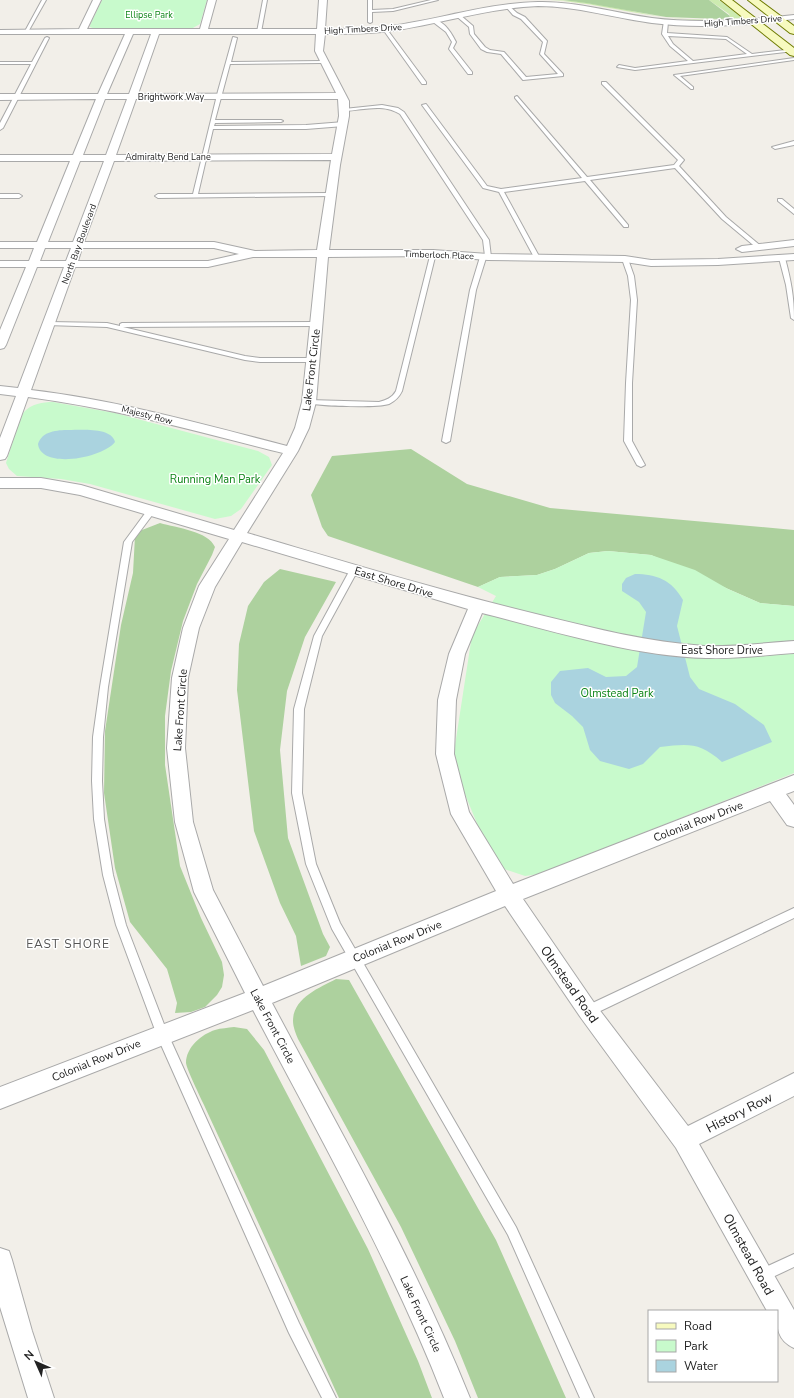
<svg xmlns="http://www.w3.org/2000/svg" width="794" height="1398" font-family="'Nunito Sans',sans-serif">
	<rect width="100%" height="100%" fill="#f2efe9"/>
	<path fill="#cdebb0" d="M 550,0 C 609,0 666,26 725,19 L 730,16 L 729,14 L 709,0 L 719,0 L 743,18 C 715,21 685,20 657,16 C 621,11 586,2 550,0 Z"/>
	<path fill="#add19e" d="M 563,0 L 709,0 L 730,16 L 728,18 L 721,19 L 666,17 L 586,3 Z
		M 411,449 L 467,484 L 550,508 L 794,530 L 794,606 L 760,603 L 651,555 L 608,551 L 589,553 L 555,569 L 537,575 L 500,577 L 478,587 L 328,536 L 322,527 L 311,495 L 332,456 Z
		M 160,523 C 177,528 208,531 215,547 L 212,555 L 197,584 L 183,621 L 171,671 L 165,716 L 165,765 L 180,866 L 201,918 L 222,962 L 224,975 L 222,987 L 217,995 L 205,1007 L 191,1012 L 175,1013 L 177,1003 L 167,969 L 130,922 L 115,868 L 104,793 L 105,731 L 121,625 L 133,573 L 135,536 L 142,530 Z
		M 280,569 L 336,582 L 305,637 L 287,691 L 280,750 L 288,838 L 323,934 L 330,947 L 326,956 L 301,966 L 296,936 L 280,903 L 254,831 L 237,690 L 239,644 L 248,606 L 264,582 Z
		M 336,979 L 349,980 L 496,1240 L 566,1398 L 478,1398 L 455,1341 L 401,1227 L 298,1039 C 296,1034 293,1027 293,1021 C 293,998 319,988 336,979 Z
		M 234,1027 L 247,1029 L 264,1050 L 368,1249 L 418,1361 L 432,1398 L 339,1398 L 204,1105 C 200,1096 187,1070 186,1063 C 186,1047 202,1034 215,1030 C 221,1028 228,1028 234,1027 Z"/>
	<path fill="#c8facc" d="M 102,0 L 207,0 L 200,24 L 191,29 L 95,29 L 90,27 L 90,25 Z
		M 53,402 L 115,413 L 258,451 L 269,457 L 272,465 L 241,509 L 231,516 L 215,519 L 90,484 L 61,479 L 17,476 L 9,469 L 6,463 C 10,452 19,419 24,412 C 31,404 43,402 53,402 Z
		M 608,551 L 651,555 L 695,570 L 728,589 L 760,603 L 794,606 L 794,773 L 539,874 L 525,876 L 504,869 L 488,850 L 464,792 L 454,752 L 472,635 L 496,596 L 478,587 L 500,577 L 537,575 L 555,569 L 589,553 Z"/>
	<path fill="#aad3df" d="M 69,430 C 80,430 112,427 115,442 C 103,458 41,470 38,444 C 42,431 57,430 69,430 Z
		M 635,574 C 656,574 672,580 683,600 L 677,626 L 690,677 L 699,689 L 735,704 L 764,725 L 772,742 L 722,762 C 699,742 689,744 660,747 L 643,764 L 629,769 L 600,761 L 590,750 L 583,727 L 572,716 L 555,703 L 551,695 L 551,682 L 560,671 L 588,668 L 606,677 L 626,676 L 637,667 L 646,612 L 639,602 L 622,591 L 622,584 L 626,578 Z"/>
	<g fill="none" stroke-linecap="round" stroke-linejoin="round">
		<defs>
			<path id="service" d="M 42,0 L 46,0 L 28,32 L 24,33 Z
				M 263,0 L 267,0 L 261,32 L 259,33 L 257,32 Z
				M 368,0 L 372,0 L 372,10 L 393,9 L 431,0 L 438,0 L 393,11 L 372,12 L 372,22 L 370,23 L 368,22 Z
				M 506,5 L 508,5 L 517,13 L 525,17 L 547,41 L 544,54 L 563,74 L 563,76 L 523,80 L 501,54 L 487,52 L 481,49 L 470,34 L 469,27 L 455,15 L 459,14 L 473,26 L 474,34 L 485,47 L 490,50 L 504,52 L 526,77 L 558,74 L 540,54 L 543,42 L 521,19 L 513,15 L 506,7 Z
				M 433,20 C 444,20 452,34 456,42 L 453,48 L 472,72 L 472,74 L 468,74 L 449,49 L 452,42 L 446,32 L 433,22 Z
				M 664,21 L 668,22 L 667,33 L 727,37 L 752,54 L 794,49 L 794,51 L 635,70 L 617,67 L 619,65 L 635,68 L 688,61 L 670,46 L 662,34 ZM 668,36 L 726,39 L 747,54 L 693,61 L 673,44 Z
				M 382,28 L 386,28 L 426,82 L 426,84 L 422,84 Z
				M 47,37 L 49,38 L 3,128 L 0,130 L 0,123 L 31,64 L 0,64 L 0,62 L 32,62 L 45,38 Z
				M 233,37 L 237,38 L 231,62 L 323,61 L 325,62 L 323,63 L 230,64 L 215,120 L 281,120 L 283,121 L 281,122 L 215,123 L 214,126 L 306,125 L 344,122 L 347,124 L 344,126 L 306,129 L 213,129 L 198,194 L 330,193 L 333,195 L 332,196 L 158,198 L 155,196 L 158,194 L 193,194 L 218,91 Z
				M 794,58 L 794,60 L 680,76 L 693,87 L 693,89 L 691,89 L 674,75 Z
				M 602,82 L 606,82 L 684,160 L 679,166 L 726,217 L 762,247 L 762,249 L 758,249 L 722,219 L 675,168 L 590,180 L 628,225 L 628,227 L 624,227 L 585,181 L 504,192 L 540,258 L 535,259 L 499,192 L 483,188 L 422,105 L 426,104 L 487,186 L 501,189 L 582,178 L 515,98 L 515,97 L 517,96 L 587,177 L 674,165 L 678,160 L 602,84 Z
				M 382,105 L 398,108 L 404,112 L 489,240 L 491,257 L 488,259 L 486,258 L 476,290 L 450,441 L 446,443 L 442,441 L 470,290 L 480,257 L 485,256 L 483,240 L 400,114 C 383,103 363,110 344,111 L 342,110 L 344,109 Z
				M 794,141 L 794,145 L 775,149 L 772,147 Z
				M 0,194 L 19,194 L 22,196 L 19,198 L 0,198 Z
				M 778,199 L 782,199 L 794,209 L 794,214 L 778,201 Z
				M 431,252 L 436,253 L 402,391 C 399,397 395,401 389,404 C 376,408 320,406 307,403 L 306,402 L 309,400 L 379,402 C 386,400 392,398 396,391 Z
				M 782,256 L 785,258 C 791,281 794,296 794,320 L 791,318 L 786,285 L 779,258 Z
				M 625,257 L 628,259 L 634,276 L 637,300 L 632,383 L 632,441 L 645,465 L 641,467 L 637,465 L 624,441 L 626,383 L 631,300 L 628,276 L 622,259 Z
				M 49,322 L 107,323 L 120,326 L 120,324 L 122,323 L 316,322 L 319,324 L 316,326 L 123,327 L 245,356 L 260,358 L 313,358 L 316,360 L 313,362 L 260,362 L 245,360 L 107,327 L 47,325 L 46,324 Z
				M 152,507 L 156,510 L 132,542 L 108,687 L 103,737 L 102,781 L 104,819 L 113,875 L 126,925 L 167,1032 L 299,1323 L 336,1398 L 322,1398 L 289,1333 L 158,1038 L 116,925 L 103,875 L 94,819 L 92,781 L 93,737 L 100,687 L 124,542 L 149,508 Z
				M 354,567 L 358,570 L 322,636 L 304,709 L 302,793 L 316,864 L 340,923 L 516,1227 L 594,1398 L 580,1398 L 508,1235 L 332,929 L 306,864 L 292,793 L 294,709 L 314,636 L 351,568 Z
				M 794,908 L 794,918 L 592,1015 L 588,1016 L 584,1015 L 582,1011 L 584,1007 Z
				M 794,1254 L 794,1267 L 762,1282 L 757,1281 L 756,1276 L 757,1271 Z"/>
			<path id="minor" d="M 93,0 L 101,0 L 87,29 L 200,29 L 208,0 L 216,0 L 208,29 L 317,29 L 319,0 L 327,0 L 325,29 C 347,29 369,29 391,26 C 441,19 488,3 538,2 C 576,1 614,13 652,18 C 700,24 746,20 794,15 L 794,19 C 746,25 700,29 652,23 C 614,18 576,6 538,6 C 488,8 440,24 391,31 C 369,34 347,34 325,34 L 323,51 L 349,101 L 349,116 L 340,165 L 329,250 L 433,250 L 488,254 L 625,256 L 651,260 L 718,259 L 794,254 L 794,260 L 718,265 L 651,266 L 625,262 L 488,260 L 433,256 L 328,257 L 316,402 L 309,428 L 298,451 L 247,533 C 346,562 444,592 544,616 C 597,629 649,642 704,646 C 734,647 764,643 794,641 L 794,653 C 765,655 735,659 706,658 C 632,656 554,631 482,613 L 465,654 L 456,700 L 454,754 L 469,812 L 513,884 L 794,775 L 794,791 L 786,794 L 794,805 L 794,827 L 787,825 L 770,801 L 523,899 L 595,1004 L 688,1126 L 794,1073 L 794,1096 L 699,1144 L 794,1310 L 794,1348 C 777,1340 777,1328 777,1311 L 767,1311 L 676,1148 L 581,1018 L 505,906 L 272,1003 C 341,1133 415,1261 470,1398 L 444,1398 C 392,1264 320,1138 253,1010 L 0,1109 L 0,1087 L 245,993 L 194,892 L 175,822 L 167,748 L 172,678 L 183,628 L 199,586 L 229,539 L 80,495 L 41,488 L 0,488 L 0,478 L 41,478 L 81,485 L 234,530 L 283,453 C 199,432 114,408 28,397 L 7,456 L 5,459 L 0,460 L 0,438 L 16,396 L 0,394 L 0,386 L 18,388 L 64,267 L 37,267 L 6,345 L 4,348 L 0,349 L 0,330 L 26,267 L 0,267 L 0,261 L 29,261 L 34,248 L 0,248 L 0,242 L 37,242 L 70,161 L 0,161 L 0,155 L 73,155 L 96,99 L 0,100 L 0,94 L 98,94 L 125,34 L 0,34 L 0,30 L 79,29 ZM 133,34 L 151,34 L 129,94 L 107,94 ZM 159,34 L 316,34 L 315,51 L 336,93 L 138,94 ZM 105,99 L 127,99 L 106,155 L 83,155 ZM 136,99 L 338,99 L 339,116 L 332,154 L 116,155 ZM 331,160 L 317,250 L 255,251 L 214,242 L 84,242 L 114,161 ZM 80,161 L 104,161 L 73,242 L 48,242 ZM 45,248 L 71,248 L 66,261 L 40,261 ZM 82,248 L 214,248 L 239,254 L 208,261 L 78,261 ZM 253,257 L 317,257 L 302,402 L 295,428 L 287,446 C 202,424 117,400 31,390 L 75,267 L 208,267 ZM 242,542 L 468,609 L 449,654 L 438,700 L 436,754 L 451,814 L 496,891 L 263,986 L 213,890 L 193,822 L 185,748 L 188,678 L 199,628 L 215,587 Z
				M 794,240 L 794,246 L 742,252 L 736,249 L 742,246 Z
				M 0,1248 L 9,1251 L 12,1260 L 32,1331 L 54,1398 L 28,1398 L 0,1307 Z"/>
			<path id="secondary" d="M 721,0 L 732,0 L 794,48 L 794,56 L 790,55 Z
				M 748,0 L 759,0 L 794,26 L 794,34 L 790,33 Z"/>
		</defs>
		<use href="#service" stroke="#a9a9a9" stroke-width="2"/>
		<use href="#minor" stroke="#a9a9a9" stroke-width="2"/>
		<use href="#secondary" stroke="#707d05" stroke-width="2"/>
		<use href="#service" fill="#fff" fill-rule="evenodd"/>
		<use href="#minor" fill="#fff" fill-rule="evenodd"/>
		<use href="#secondary" fill="#f7fabf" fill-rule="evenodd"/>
	</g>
	<g text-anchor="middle" stroke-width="3" stroke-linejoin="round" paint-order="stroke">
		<g font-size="9" fill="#0c8416" stroke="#fff">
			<text x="149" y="18">Ellipse Park</text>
		</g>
		<g font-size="9" fill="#222" stroke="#fff">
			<text transform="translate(743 21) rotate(-4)" y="3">High Timbers Drive</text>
			<text transform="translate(363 29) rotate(-3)" y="3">High Timbers Drive</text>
			<text x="171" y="100">Brightwork Way</text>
			<text x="168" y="160">Admiralty Bend Lane</text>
			<text transform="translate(79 244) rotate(-70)" y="3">North Bay Boulevard</text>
			<text transform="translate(439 255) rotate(2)" y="3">Timberloch Place</text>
			<text transform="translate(147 415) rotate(14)" y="3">Majesty Row</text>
		</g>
		<g font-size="11" fill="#222" stroke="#fff">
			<text transform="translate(311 370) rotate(-83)" y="4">Lake Front Circle</text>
			<text transform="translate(394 582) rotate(17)" y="4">East Shore Drive</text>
			<text x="722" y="654">East Shore Drive</text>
			<text transform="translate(180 710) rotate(-86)" y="4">Lake Front Circle</text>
			<text transform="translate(698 821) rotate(-21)" y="4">Colonial Row Drive</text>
			<text transform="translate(397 941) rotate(-22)" y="4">Colonial Row Drive</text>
			<text transform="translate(273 1026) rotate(62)" y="4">Lake Front Circle</text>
			<text transform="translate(96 1060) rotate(-22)" y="4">Colonial Row Drive</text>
			<text transform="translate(421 1314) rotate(65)" y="4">Lake Front Circle</text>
		</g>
		<g font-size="11" fill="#0c8416" stroke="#fff">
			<text x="215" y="483">Running Man Park</text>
			<text x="617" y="697">Olmstead Park</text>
		</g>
		<g font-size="12" letter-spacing="1" fill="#555" stroke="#fff">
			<text x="68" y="948">EAST SHORE</text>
		</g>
		<g font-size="13" fill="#222" stroke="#fff">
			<text transform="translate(570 984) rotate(55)" y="5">Olmstead Road</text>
			<text transform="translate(739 1112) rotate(-27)" y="5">History Row</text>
			<text transform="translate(749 1254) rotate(61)" y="5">Olmstead Road</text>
		</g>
	</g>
	<rect x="648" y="1310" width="130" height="72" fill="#ffffff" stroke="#a7a7a7"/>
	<rect x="656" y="1323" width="20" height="6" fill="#f7fabf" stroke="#a7a7a7"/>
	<text x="684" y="1330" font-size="12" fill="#222222">Road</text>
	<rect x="656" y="1340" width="20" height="12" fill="#c8facc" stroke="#a7a7a7"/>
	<text x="684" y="1350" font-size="12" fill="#222222">Park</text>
	<rect x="656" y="1360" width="20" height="12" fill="#aad3df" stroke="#a7a7a7"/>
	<text x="684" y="1370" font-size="12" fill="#222222">Water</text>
	<g transform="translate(36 1362) rotate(315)" stroke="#ffffff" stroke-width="3" paint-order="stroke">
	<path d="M0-3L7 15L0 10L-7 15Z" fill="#222222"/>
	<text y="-6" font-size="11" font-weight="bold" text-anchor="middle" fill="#222222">N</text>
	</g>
</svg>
